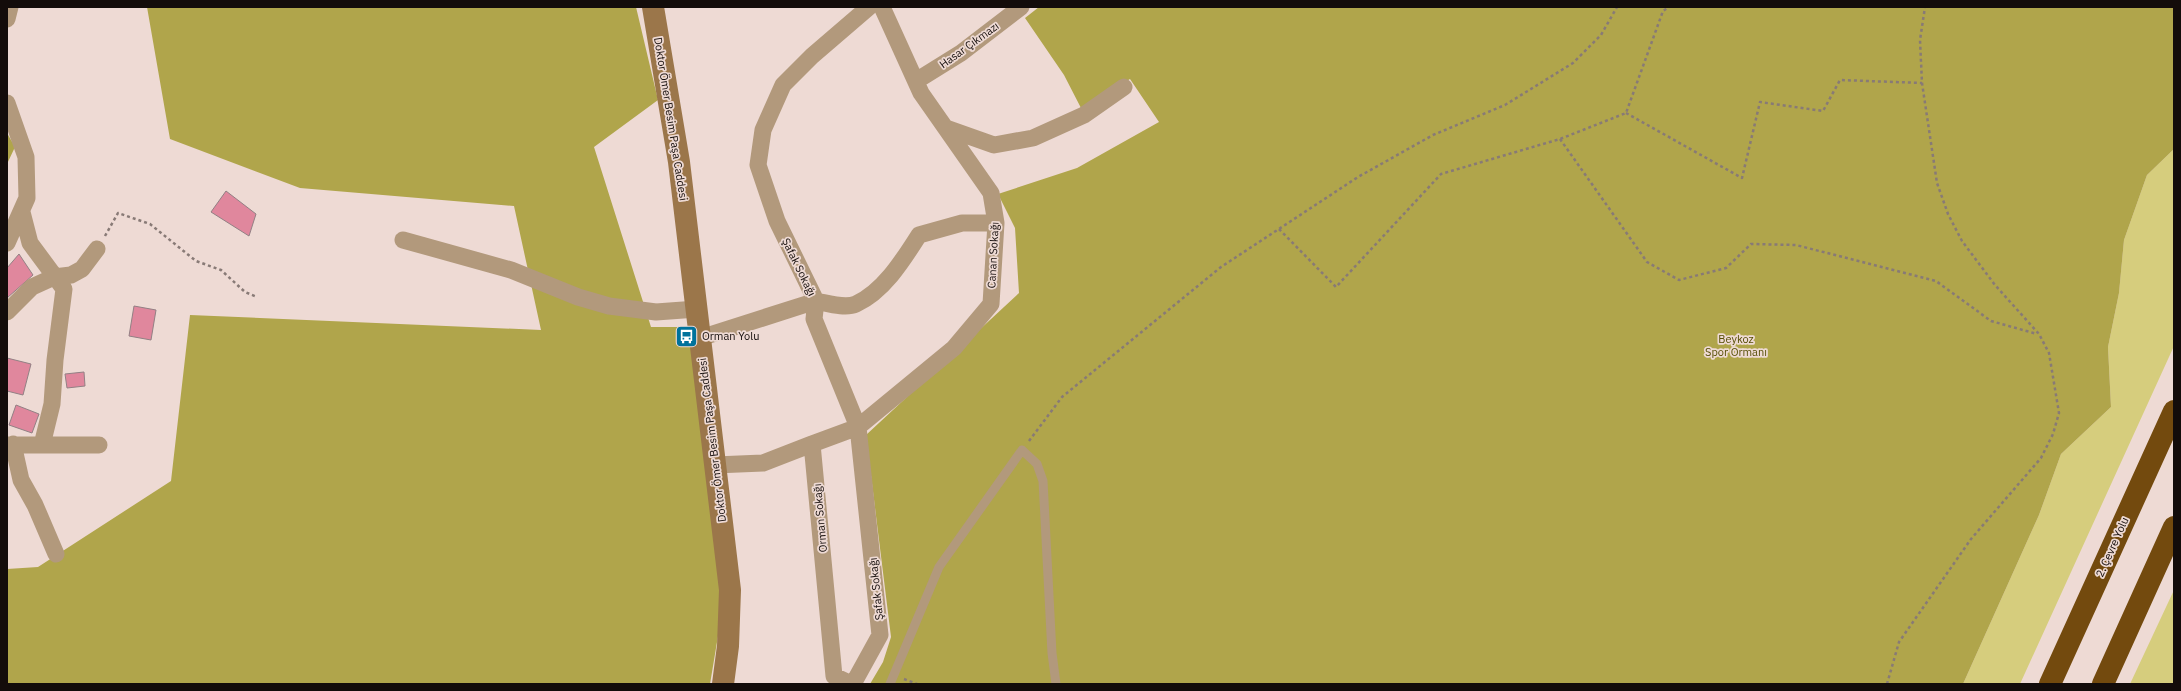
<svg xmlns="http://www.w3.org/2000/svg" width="2181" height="691" font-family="'IBM Plex Sans',sans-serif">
	<rect width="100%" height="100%" fill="#eedad4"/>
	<path fill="#d6cd7d" d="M 2174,149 L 2174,346 L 2020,684 L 1963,684 L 2039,515 L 2061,454 L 2111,407 L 2108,347 L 2119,293 L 2124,240 L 2147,175 Z
		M 2174,590 L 2174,684 L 2130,684 Z"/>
	<path fill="#b0a54b" d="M 147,7 L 636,7 L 658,100 L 594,147 L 651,327 L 697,327 L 722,612 L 710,684 L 7,684 L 7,569 L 38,567 L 171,481 L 190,315 L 541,330 L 514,206 L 300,188 L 170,139 Z
		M 1039,7 L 2174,7 L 2174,149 L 2147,175 L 2124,240 L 2119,293 L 2108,347 L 2111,407 L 2061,454 L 2039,515 L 1963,684 L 870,684 L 883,662 L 891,637 L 866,435 L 1019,293 L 1015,228 L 998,194 L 1077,168 L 1159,122 L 1130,79 L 1081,108 L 1064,75 L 1025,18 Z
		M 7,133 L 15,147 L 7,164 Z"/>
	<path fill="#e0879d" stroke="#928084" d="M 226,191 L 256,214 L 249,236 L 211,212 Z
		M 19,254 L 33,275 L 7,298 L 7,268 Z
		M 134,306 L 156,310 L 151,340 L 129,336 Z
		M 7,358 L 31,364 L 23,395 L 7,391 Z
		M 84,372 L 85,386 L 67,388 L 65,374 Z
		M 16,405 L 39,414 L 32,433 L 9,425 Z"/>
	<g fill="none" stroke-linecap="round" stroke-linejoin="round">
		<path stroke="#887a76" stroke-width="2.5" stroke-dasharray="3 3" stroke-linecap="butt" d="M 1626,113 L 1742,178 L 1760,102 L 1823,111 L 1840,80 L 1922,83
			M 1560,139 L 1647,262 L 1679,280 L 1726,268 L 1751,244 L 1796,245 L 1936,281 L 1991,321 L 2037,334
			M 1279,229 L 1336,287 L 1441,174 L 1560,139 L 1626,113 L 1663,11 L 1669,7
			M 105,236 L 118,213 L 150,224 L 196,261 L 221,270 L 245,292 L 257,297
			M 1029,441 L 1062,397 L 1221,267 L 1358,177 L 1433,135 L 1505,105 L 1573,63 L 1601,35 L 1617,7
			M 904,679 L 917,684
			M 1887,684 L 1899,642 L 1971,539 L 2041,458 L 2053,434 L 2059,413 L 2049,353 L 2039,334 L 1995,285 L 1962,241 L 1948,214 L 1937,183 L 1922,83 L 1920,40 L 1925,7"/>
		<path stroke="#b2997c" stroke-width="9" d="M 890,684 L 939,567 L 1022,450 L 1037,464 L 1043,481 L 1052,653 L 1056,684"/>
		<path stroke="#b2997c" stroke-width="17" d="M 7,19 L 10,7
			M 916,81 L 961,53 L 1021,7
			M 7,103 L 26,157 L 27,198 L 7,243
			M 946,128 L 994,145 L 1033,138 L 1084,115 L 1124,87
			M 22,212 L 30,243 L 64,289 L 55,360 L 52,404 L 42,445
			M 403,240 L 511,270 L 578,297 L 609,306 L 656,312 L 697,309
			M 7,312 L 32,287 L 54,277 L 71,275 L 82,269 L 97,249
			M 700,338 L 816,301 C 827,303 845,309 856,304 C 884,291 903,260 919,235 L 962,223 L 996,223
			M 13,444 L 21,480 L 35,505 L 56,554
			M 812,444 L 858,427 L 954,348 L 991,304 L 996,223 L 991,193 L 921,93 L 882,7
			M 7,445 L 99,445
			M 715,465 L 763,463 L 812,444 L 834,676 L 851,684
			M 853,684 L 880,635 L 858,427 L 814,319 L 816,301 L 777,221 L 758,165 L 763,130 L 783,85 L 812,56 L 869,7"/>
		<path stroke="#9b764a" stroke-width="22" d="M 653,7 L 679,162 L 730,590 L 728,646 L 723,684"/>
		<path stroke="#734a0e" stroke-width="22" d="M 2050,684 L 2174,411
			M 2103,684 L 2174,527"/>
	</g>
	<defs>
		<symbol id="bus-square" viewBox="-11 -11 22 22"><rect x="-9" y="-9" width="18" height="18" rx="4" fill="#00729c" stroke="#eedad4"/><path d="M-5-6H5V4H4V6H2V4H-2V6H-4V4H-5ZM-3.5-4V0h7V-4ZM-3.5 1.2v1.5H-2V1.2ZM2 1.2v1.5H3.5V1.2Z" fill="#fff"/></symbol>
	</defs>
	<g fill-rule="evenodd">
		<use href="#bus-square" x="674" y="324" width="25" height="25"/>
	</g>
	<g text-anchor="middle" stroke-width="3.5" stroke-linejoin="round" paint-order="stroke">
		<g font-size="11" fill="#130c0a" stroke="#eedad4">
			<text transform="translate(969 45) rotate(-36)" y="4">Hasar Çıkmazı</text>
			<text transform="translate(671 119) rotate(81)" y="4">Doktor Ömer Besim Paşa Caddesi</text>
			<text transform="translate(993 255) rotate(-87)" y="4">Canan Sokağı</text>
			<text transform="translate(799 267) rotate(64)" y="4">Şafak Sokağı</text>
			<text transform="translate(712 440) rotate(-97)" y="4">Doktor Ömer Besim Paşa Caddesi</text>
			<text transform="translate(820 518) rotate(-95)" y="4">Orman Sokağı</text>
			<text transform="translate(2112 547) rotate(-66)" y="4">2. Çevre Yolu</text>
			<text transform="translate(876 589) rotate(-96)" y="4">Şafak Sokağı</text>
		</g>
		<g font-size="11" fill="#130c0a" stroke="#eedad4" text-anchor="start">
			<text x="702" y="340">Orman Yolu</text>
		</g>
		<g font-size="11" fill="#554d03" stroke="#eedad4">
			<text x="1736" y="343">Beykoz<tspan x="1736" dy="13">Spor Ormanı</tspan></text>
		</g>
	</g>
	<rect width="2181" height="691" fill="none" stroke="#130c0a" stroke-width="16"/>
</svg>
